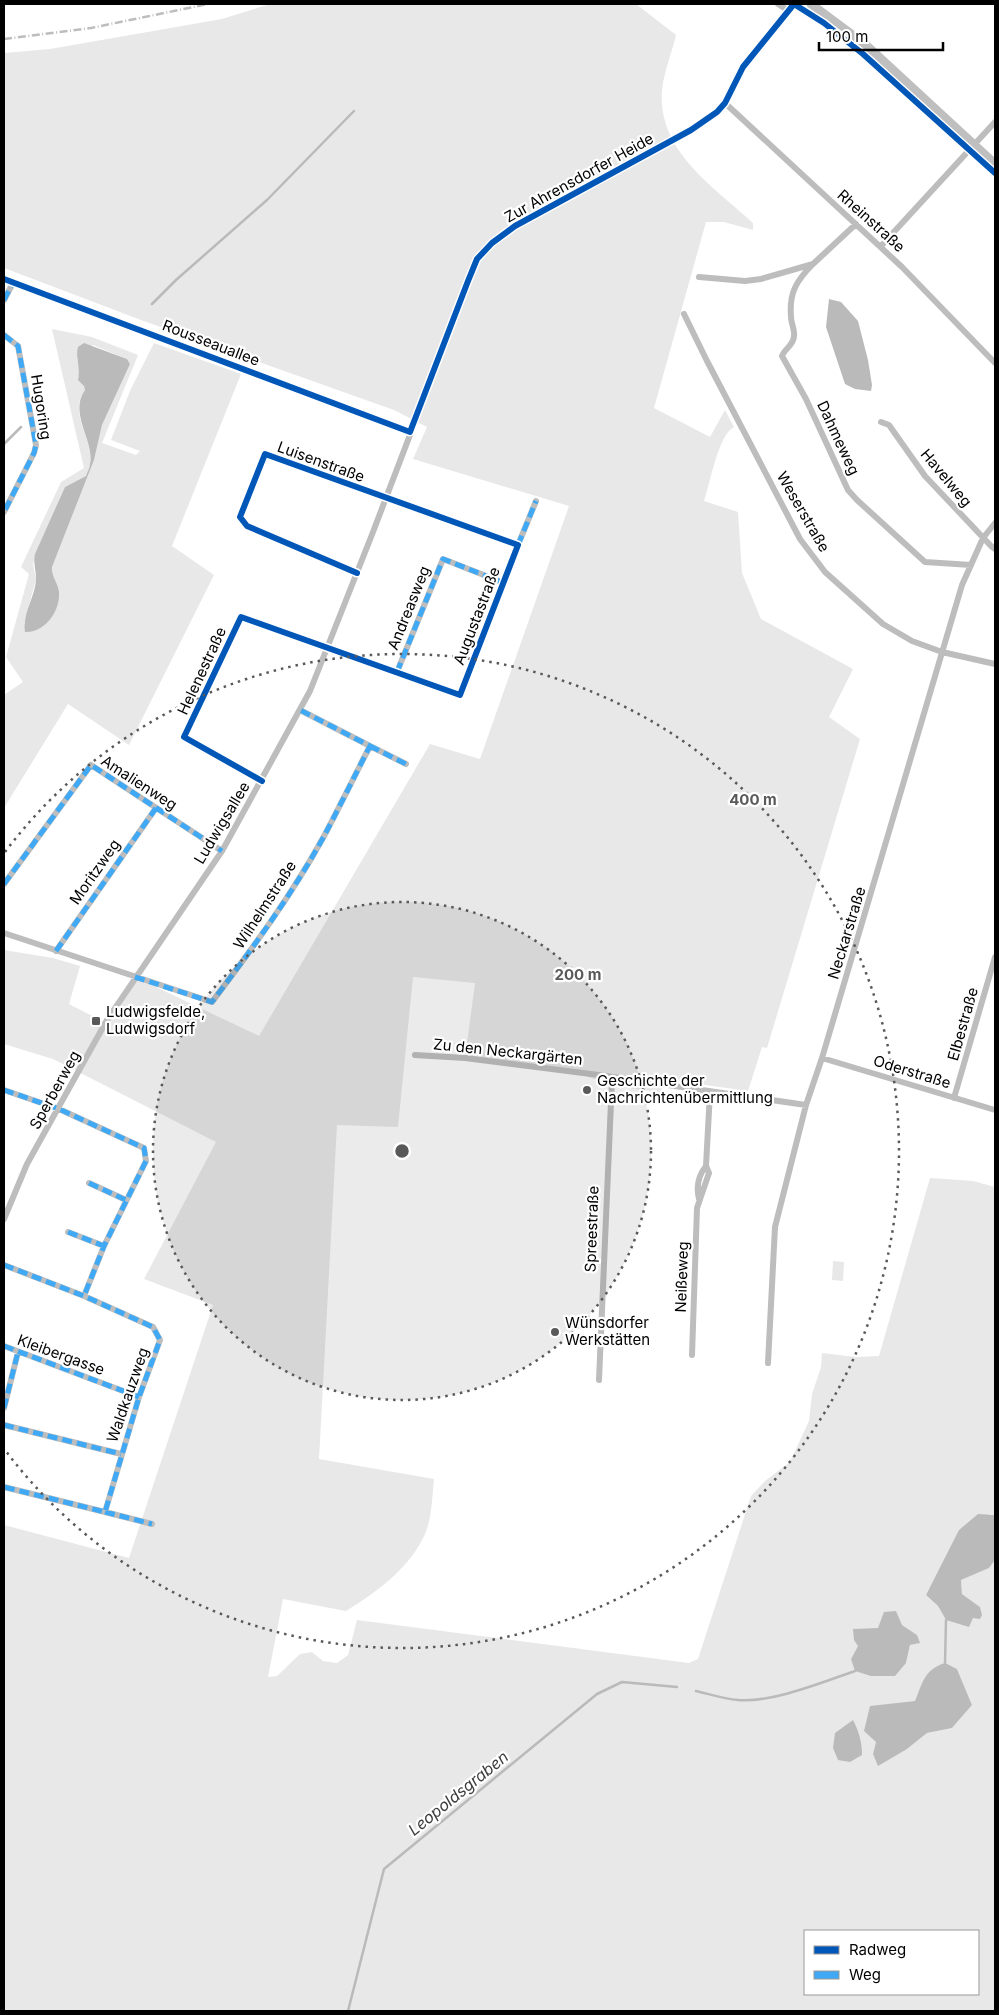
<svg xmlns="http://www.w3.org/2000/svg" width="999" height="2015" font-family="Inter,sans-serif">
	<rect width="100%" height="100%" fill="#fff"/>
	<path fill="#e8e8e8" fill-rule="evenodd" d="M 270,4 L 636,4 L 676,35 C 672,53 664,71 662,90 C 657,151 713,186 753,223 L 753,230 L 724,222 L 706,222 L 654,408 L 710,437 L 725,410 L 734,427 C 718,435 710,484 704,501 L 738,512 L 742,573 L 761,619 L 853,669 L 829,717 L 860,739 L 767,1048 L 762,1047 L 748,1091 L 663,1079 L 661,1093 L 618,1086 L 562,1069 L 465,1058 L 475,983 L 413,977 L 398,1127 L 337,1125 L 319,1459 L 434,1479 C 432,1498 432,1523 422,1540 C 406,1571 375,1593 346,1611 L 283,1599 L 268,1677 L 277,1676 L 300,1654 L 312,1652 L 323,1661 L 337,1663 L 348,1655 L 357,1620 L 689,1663 L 698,1659 L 751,1496 L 765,1481 L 790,1462 L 809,1421 L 812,1394 L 821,1367 L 822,1353 L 856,1357 L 879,1356 L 930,1178 L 973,1181 L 995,1187 L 995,1515 L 990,1514 L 942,1565 L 926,1595 L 938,1606 L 946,1620 L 971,1621 L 980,1607 L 962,1594 L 961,1580 L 989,1568 L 995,1560 L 995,2011 L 4,2011 L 4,1525 L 129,1558 L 213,1305 L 144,1279 L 216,1142 L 53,1059 L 4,1044 L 4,950 L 53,958 L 80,966 L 69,1004 L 108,1024 L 135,977 L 259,1036 L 430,744 L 480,759 L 569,506 L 413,459 L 427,427 L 394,410 L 141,320 L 4,268 L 4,53 L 50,49 L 222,19 ZM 902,1625 L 917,1635 L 919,1643 L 910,1645 L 906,1663 L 851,1659 C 864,1633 874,1628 902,1625 ZM 957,1669 L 972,1705 L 952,1728 L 927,1733 L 907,1749 L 873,1754 L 876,1742 L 870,1707 L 915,1701 L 923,1682 ZM 805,1931 L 978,1931 L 978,1994 L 805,1994 Z
		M 52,329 L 92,337 L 138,355 L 102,443 L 136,455 L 140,451 L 111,440 L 130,391 L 154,343 L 241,374 L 172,546 L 214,575 L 129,745 L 68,704 L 4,808 L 4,695 L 23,682 L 6,657 L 29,574 L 21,567 L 61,482 L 84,468 ZM 93,345 L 127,359 L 130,364 L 102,425 L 94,460 L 52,567 L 51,574 L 24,624 L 36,579 L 33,564 L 65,487 L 86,476 C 87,472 90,468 90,464 C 95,443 67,412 85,390 L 77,358 Z
		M 833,1261 L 844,1262 L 843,1281 L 832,1280 Z"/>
	<path fill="#bababa" d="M 829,299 L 841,302 L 858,321 L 868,360 L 872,385 L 871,391 L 855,389 L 845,384 L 826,327 Z
		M 84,343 L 127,359 L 130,364 L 102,425 L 94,460 L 52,567 C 51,577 59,584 59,593 C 60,612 44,633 25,632 C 22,613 36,596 36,578 C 36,569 33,564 35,554 L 65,487 L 86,476 C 87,472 90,468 90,464 C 95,442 68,413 85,390 L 84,386 L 78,380 C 81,368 75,358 78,347 Z
		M 978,1514 L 995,1515 L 995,1560 L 989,1568 L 961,1580 L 962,1594 L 980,1607 L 982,1615 L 980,1619 L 973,1618 L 969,1627 L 946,1620 L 938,1606 L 926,1595 L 959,1530 Z
		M 896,1611 L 902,1625 L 917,1635 L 920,1643 L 910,1645 L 906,1663 L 895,1676 L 871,1676 L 855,1671 L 851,1659 L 858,1646 L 854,1640 L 853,1629 L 878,1628 L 884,1612 Z
		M 945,1663 L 957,1669 L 972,1705 L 952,1728 L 927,1733 L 907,1749 L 878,1766 L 873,1754 L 876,1742 L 864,1731 L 870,1706 L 915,1701 C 923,1682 924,1670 945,1663 Z
		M 853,1720 C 859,1731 862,1743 862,1755 L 850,1762 L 838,1760 L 833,1748 L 835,1733 Z"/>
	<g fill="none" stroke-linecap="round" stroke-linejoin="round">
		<path stroke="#bababa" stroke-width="2.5" d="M 152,304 L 176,280 L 267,200 L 354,111
			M 4,444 L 21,427
			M 945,1663 L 946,1620
			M 696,1691 C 709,1694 724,1699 738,1700 C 772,1703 823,1682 855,1671
			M 348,2011 L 384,1869 L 597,1694 L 622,1682 L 677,1687"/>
		<path stroke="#bdbdbd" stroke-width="6" d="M 778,4 L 789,11
			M 725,103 L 902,267 L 995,363
			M 881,246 L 995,122
			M 813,264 C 796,281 789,293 791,317 C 791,323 795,330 794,336 C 794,345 785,348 782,356 L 806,399 L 848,490 L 857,500 L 925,562 L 971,565
			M 699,277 L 745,281 L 761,279 L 813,264 L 856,224
			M 4,279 L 410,432
			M 4,300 L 13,283
			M 684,314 L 707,361 L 800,539 L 825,572 L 883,624 L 912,641 L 942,652 L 995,664
			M 4,335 L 18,346 L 36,445 L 34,453 L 4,512
			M 881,422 L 889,425 L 925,476 L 991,546 L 995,549
			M 518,545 L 536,501
			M 397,672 L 443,559 L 504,583
			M 370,746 L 406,764
			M 262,781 L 184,737 L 241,617 L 460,695 L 518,545 L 265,454 L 240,517 L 247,526 L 357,573
			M 4,884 L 91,765 L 222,851
			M 4,933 L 212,1002 C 252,949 291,896 323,838 C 339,808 354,777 370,746 L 300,710
			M 56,951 L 156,808
			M 415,1055 L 465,1058 L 599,1075 L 806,1105
			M 822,1058 L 995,1110
			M 4,1090 L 59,1109 L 144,1148 L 146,1161 L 104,1246 L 84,1296
			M 954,1098 L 995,957
			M 89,1183 L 126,1200
			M 699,1199 C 696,1187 698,1176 706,1166
			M 4,1219 L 27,1164 L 107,1020 L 222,851 L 310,691 L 373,532 L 477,259 L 492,243 L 515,226 L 604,179 L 709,119 L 725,103 L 743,67 L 794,4
			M 68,1232 L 104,1246
			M 4,1265 L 84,1296 L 153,1327 L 160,1340 L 139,1397 L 105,1512 L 4,1487
			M 4,1346 L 139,1397
			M 692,1355 L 697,1208 L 709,1173 L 706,1166 L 710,1092
			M 768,1363 L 775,1227 L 806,1105 L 822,1058 L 962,585 L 983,538 L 995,523
			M 599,1380 L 612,1079
			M 4,1408 L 18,1352
			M 4,1425 L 121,1454
			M 105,1512 L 152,1524"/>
		<path stroke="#bfbfbf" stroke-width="9" d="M 811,4 L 866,45 L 995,164"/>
		<path stroke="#bdbdbd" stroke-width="2.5" stroke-dasharray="8 2.5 1 2.5" stroke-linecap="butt" d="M 4,39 L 91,28 L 208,4"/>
		<path stroke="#3fa9f5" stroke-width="5" stroke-dasharray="10 5" stroke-linecap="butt" d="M 4,300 L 13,283
			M 4,335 L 18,346 L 36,445 L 34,453 L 4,512
			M 518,545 L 536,501
			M 397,672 L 443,559 L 504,583
			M 370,746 L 406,764
			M 4,884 L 91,765 L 222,851
			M 56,951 L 156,808
			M 135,977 L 212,1002 C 252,949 291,896 323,838 C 339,808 354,777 370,746 L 300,710
			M 4,1090 L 59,1109 L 144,1148 L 146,1161 L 104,1246 L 84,1296
			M 89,1183 L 126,1200
			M 68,1232 L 104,1246
			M 4,1265 L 84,1296 L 153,1327 L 160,1340 L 139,1397 L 105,1512 L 4,1487
			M 4,1346 L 139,1397
			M 4,1408 L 18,1352
			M 4,1425 L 121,1454
			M 105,1512 L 152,1524"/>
		<defs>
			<path id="cycleway" d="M 794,4 L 824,23 L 863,54 L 995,173
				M 4,279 L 410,432 L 468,281 L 477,259 L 492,243 L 515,226 L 691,130 L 717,112 L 725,103 L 743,67 L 794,4
				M 262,781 L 184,737 L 241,617 L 460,695 L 518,545 L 265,454 L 240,517 L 247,526 L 357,573"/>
		</defs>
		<use href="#cycleway" stroke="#fff" stroke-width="9"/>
		<use href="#cycleway" stroke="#0057b8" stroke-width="6"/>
	</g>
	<circle cx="402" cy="1151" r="249" fill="#595959" fill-opacity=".12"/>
	<g fill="none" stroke="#595959" stroke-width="2.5" stroke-dasharray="2.5 5">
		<circle cx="402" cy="1151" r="249"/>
		<path d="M5 852A497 497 0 1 1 5 1450"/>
	</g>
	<g fill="#595959" stroke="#fff" stroke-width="2">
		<rect x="91" y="1016" width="10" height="10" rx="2.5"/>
		<circle cx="587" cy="1090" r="5"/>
		<circle cx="555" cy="1332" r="5"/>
	</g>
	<g text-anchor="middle" stroke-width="4.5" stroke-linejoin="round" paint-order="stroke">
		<g font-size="15" fill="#000" stroke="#fff">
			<text transform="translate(579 178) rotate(-29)" y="5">Zur Ahrensdorfer Heide</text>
			<text transform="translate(871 221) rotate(42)" y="5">Rheinstraße</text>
			<text transform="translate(211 343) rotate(21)" y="5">Rousseauallee</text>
			<text transform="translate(41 407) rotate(81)" y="5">Hugoring</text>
			<text transform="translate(838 438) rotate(65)" y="5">Dahmeweg</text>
			<text transform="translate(321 462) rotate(20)" y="5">Luisenstraße</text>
			<text transform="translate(946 478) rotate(50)" y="5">Havelweg</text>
			<text transform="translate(803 512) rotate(60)" y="5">Weserstraße</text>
			<text transform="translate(409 608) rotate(-68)" y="5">Andreasweg</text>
			<text transform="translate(477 616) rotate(-69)" y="5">Augustastraße</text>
			<text transform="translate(202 671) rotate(-65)" y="5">Helenestraße</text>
			<text transform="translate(139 783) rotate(33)" y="5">Amalienweg</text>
			<text transform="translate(222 823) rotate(-59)" y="5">Ludwigsallee</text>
			<text transform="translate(95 872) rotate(-55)" y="5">Moritzweg</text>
			<text transform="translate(265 905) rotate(-57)" y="5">Wilhelmstraße</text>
			<text transform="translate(847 933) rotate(-73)" y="5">Neckarstraße</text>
			<text transform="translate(963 1024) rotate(-74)" y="5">Elbestraße</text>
			<text transform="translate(508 1052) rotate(6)" y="5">Zu den Neckargärten</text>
			<text transform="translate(912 1072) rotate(17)" y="5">Oderstraße</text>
			<text transform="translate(55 1090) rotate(-61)" y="5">Sperberweg</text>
			<text transform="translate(592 1229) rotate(-88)" y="5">Spreestraße</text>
			<text transform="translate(682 1277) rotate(-88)" y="5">Neißeweg</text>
			<text transform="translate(61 1355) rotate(20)" y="5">Kleibergasse</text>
			<text transform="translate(128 1395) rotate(-71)" y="5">Waldkauzweg</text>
		</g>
		<g font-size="15" fill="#000" stroke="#fff" text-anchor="start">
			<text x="106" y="1017">Ludwigsfelde,<tspan x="106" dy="17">Ludwigsdorf</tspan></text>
			<text x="597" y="1086">Geschichte der<tspan x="597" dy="17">Nachrichtenübermittlung</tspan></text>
			<text x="565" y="1328">Wünsdorfer<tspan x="565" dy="17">Werkstätten</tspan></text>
		</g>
		<g font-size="16" font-style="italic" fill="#3d3d3d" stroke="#fff">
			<text transform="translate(458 1793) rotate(-39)" y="6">Leopoldsgraben</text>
		</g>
	</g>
	<circle cx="402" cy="1151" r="8" fill="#595959" stroke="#fff" stroke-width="2.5"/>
	<g font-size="15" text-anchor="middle" font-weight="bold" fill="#595959" stroke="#fff" stroke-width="4.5" stroke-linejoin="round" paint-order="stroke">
		<text x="753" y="805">400 m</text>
		<text x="578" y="980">200 m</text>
	</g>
	<rect width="999" height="2015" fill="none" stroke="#000000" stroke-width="10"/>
	<rect x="804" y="1930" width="175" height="65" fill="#ffffff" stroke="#999999"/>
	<rect x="814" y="1946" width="25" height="8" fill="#0057b8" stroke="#999999"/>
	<text x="849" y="1955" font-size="15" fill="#000000">Radweg</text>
	<rect x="814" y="1971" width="25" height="8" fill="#3fa9f5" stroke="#999999"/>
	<text x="849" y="1980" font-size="15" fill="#000000">Weg</text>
	<path d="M819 42v8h124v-8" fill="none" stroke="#000000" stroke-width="2.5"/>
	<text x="826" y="42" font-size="15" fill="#000000" stroke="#ffffff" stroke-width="4" paint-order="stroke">100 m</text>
</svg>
